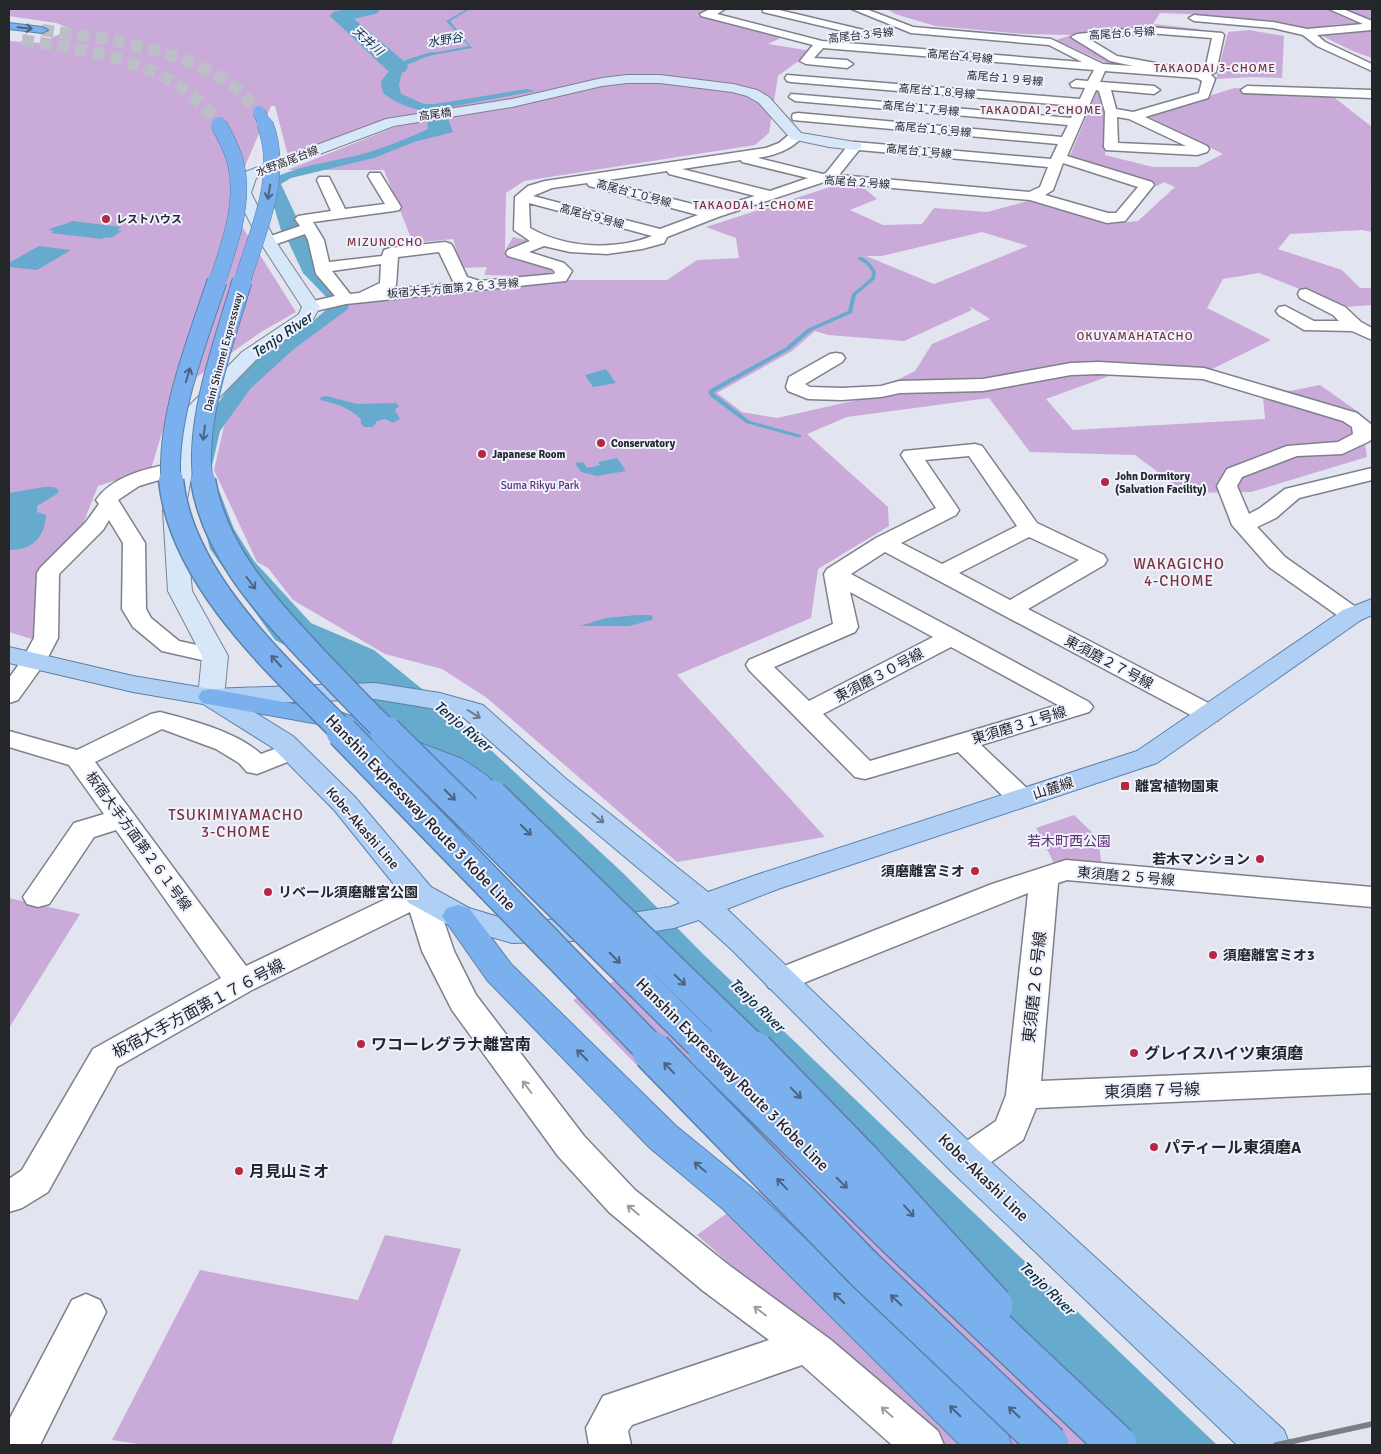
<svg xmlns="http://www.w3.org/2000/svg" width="1381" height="1454" font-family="Signika,'Noto Sans JP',sans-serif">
	<rect width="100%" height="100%" fill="#e2e5f0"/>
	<path fill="#caaad9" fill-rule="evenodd" d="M 9,9 L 716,9 L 697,15 L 787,35 L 768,44 L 812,51 L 778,76 L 769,133 L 755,145 L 524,181 L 506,193 L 505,251 L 513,237 L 534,242 L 512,253 L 555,268 L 547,277 L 484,275 L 487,267 L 462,268 L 453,239 L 413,243 L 384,170 L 287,170 L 400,125 L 389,119 L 288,156 L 275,106 L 271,106 L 242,173 L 238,220 L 296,312 L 261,332 L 174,393 L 151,469 L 98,486 L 81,529 L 42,568 L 35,640 L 9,632 L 9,41 L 40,43 L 71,29 L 56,23 L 9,16 Z
		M 887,9 L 1372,9 L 1372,23 L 1330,25 L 1333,28 L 1306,30 L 1274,22 L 1187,14 L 1160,13 L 1153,24 L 1198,29 L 1202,33 L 1147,28 L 1071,35 L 1024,34 L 935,26 L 895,14 Z
		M 1372,29 L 1372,58 L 1353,51 L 1318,34 Z
		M 1249,30 L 1284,36 L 1282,78 L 1253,77 L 1216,79 L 1228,32 Z
		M 1069,36 L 1122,64 L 1179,73 L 1115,67 L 1056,40 Z
		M 1234,88 L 1295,92 L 1335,98 L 1372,127 L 1372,189 L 1370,190 L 1372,192 L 1372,232 L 1362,230 L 1290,234 L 1278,249 L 1342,270 L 1360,288 L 1372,288 L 1372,305 L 1346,307 L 1259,273 L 1223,279 L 1207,308 L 1271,340 L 1210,370 L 1112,375 L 1046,399 L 1073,430 L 1265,419 L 1263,396 L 1320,385 L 1360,413 L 1367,457 L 1251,492 L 1186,493 L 1135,455 L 1030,452 L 989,398 L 847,417 L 807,434 L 888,507 L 889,526 L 818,569 L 811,618 L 677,675 L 825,837 L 677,862 L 487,698 L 442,669 L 385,654 L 293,600 L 268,568 L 257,562 L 214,470 L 232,391 L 328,313 L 326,305 L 564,280 L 667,280 L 697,260 L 739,258 L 736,238 L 706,227 L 830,187 L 864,188 L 877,199 L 850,210 L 883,225 L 922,224 L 934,208 L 987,212 L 1028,201 L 1107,224 L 1138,221 L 1175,187 L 1164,182 L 1157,186 L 1069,158 L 1098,89 L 1110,111 L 1105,155 L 1153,167 L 1197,167 L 1223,154 L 1147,116 ZM 982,232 L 1028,246 L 934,284 L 866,256 L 882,256 ZM 969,306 L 990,319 L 932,344 L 915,371 L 857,400 L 777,418 L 742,412 L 717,393 L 792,351 L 815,331 L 828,335 L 904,341 L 972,310 Z
		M 1074,815 L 1098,838 L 1102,867 L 1054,863 L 1036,828 Z
		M 9,898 L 80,914 L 9,1028 Z
		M 645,967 L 1121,1445 L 937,1445 L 697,1235 L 759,1190 L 573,1000 Z
		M 385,1235 L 461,1249 L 391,1445 L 145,1445 L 112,1440 L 200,1270 L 358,1300 Z"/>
	<path fill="#66abcd" d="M 432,52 L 439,53 L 423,58 L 403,67 L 399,85 L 401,94 L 424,104 L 435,104 L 527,89 L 535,91 L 446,108 L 447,116 L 453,132 L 414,142 L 374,158 L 291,178 L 281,184 L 301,227 L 350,301 L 348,309 L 294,349 L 251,388 L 220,431 L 211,470 L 234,529 L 254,561 L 311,623 L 374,650 L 448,710 L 624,874 L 703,954 L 1217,1445 L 1128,1445 L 577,894 L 380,708 L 333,670 L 275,640 L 210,549 L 198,501 L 197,432 L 231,385 L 258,358 L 313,321 L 333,304 L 303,273 L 288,241 L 282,234 L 275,210 L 263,184 C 292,166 326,163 359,155 C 382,149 406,139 428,129 C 427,107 417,111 401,104 C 395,102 389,97 383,93 L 381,82 C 393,62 410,58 432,52 Z
		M 72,221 L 122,227 L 117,230 L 122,231 L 111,238 L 106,237 L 102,239 L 51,233 L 54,231 L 48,230 C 57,225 64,226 72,221 Z
		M 39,246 L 71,250 L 37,270 L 9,267 L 9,263 Z
		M 606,369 L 616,383 L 593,387 L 585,375 Z
		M 326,396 L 357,404 L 396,403 L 399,406 L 395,410 L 400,419 L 393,423 L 385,419 L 377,421 L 373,427 L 364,427 L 361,424 L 361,419 C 349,408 336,403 320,400 L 321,397 Z
		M 617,458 L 626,471 L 597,476 L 581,472 L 575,463 L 583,462 L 587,468 L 600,465 L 598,462 Z
		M 44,487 L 54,487 L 59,490 L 57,494 L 37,506 L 37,512 L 46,515 C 44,539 32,550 9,550 L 9,493 Z
		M 637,615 L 651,615 L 653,618 L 652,620 L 629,626 L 580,626 L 606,618 Z"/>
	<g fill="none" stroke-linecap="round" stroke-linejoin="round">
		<path fill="#66abcd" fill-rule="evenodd" d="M 467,9 L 470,9 L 450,21 L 472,48 L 427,56 L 428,54 L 469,46 L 446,21 Z
			M 858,257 C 867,257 872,265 876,272 L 875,279 L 856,295 L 852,313 L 811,331 L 789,350 L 714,392 L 715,394 L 750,421 L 801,435 L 801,437 L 797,437 L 746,423 L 710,396 L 708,391 L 709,390 L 785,348 L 807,329 L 848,311 L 852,294 L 871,278 L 872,272 L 866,264 L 858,259 Z"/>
		<path fill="#66abcd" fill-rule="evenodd" d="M 347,9 L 380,9 L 378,13 L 354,19 L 405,62 L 408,67 L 405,72 L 397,73 L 389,72 L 330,16 L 333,12 Z"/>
		<path stroke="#bcbfc8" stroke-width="12" stroke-dasharray="12 6" stroke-linecap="butt" d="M 42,30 C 109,39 182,47 238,90 C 246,96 252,105 259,112
			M 22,40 C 92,51 176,61 219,125"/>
		<defs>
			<path id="street" d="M 710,9 L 725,9 L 717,14 L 822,41 L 1082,62 L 1049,45 L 911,33 L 852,9 L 866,9 L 913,27 L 1051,39 L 1103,64 L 1133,66 L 1110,61 L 1071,37 L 1077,34 L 1148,27 L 1222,33 L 1224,35 L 1216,72 L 1211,75 L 1215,79 L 1208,98 L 1145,117 L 1207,146 L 1209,149 L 1207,152 L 1197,155 L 1106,150 L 1104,147 L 1105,112 L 1099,91 L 1096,90 L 1067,156 L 1152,182 L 1154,185 L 1125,221 L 1107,223 L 1030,200 L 824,182 L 718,217 L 667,237 L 664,243 L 642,249 L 607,254 L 570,252 L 544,246 L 529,252 L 564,263 L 572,271 L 566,281 L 346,304 L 311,312 L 305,311 L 302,307 L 305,303 L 335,296 L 316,274 L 308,240 L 305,234 L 268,247 L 262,245 L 260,242 L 262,239 L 300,226 L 295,219 L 298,216 L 331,211 L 317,180 L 319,177 L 329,177 L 345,209 L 385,204 L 368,176 L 370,173 L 380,173 L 401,207 L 399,210 L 394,211 L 313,222 L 324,240 L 329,262 L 382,256 L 384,250 L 390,248 L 445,242 L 451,244 L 453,247 L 467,277 L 480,281 L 554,274 L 555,272 L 552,269 L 508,256 L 506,253 L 508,250 L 530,241 L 514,230 L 515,197 L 528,186 L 545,181 L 766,148 L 779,143 L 791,133 L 796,132 L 803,136 C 792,150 775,155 758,158 L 823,174 L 826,173 L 850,143 L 855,142 L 1051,159 L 1058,144 L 793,120 L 792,117 L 793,114 L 798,113 L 1062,137 L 1068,125 L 795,101 L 789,97 L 791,94 L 1071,118 L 1077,106 L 791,82 L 787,81 L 785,78 L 787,75 L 1080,99 L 1085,88 L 1072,87 L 1070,84 L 1076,80 L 1088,81 L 1094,70 L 823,48 L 814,58 L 847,60 L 853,64 L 847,68 L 806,64 L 800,61 L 813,45 L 701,16 L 700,14 ZM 1148,33 L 1212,38 L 1205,70 L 1199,71 L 1117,56 L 1089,39 ZM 1105,71 L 1197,78 L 1202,81 L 1199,93 L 1133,112 L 1116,109 L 1111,90 L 1154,94 L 1160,90 L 1154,86 L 1100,82 ZM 1117,117 L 1129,119 L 1186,146 L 1118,143 ZM 859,150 L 1048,167 L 1040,187 L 1029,192 L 839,175 ZM 741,160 L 742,162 L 808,178 L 770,191 L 682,169 ZM 1063,163 L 1138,187 L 1116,213 L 1108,213 L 1045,195 L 1053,190 ZM 667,171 L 669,174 L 755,196 L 712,209 L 602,181 ZM 587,183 L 589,186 L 698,215 L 660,229 L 533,196 L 552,188 ZM 529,203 L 652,236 C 615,251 564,248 530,228 ZM 439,252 L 454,283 L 392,289 L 396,285 L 398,257 ZM 381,264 L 380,283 L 359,293 L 350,294 L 332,271 Z
				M 763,9 L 775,9 L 872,32 L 874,34 L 868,37 L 763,12 Z
				M 1329,9 L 1343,9 L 1372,21 L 1372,30 L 1317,35 L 1325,42 L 1372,64 L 1372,71 L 1317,46 L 1303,35 L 1273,28 L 1194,21 L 1189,18 L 1194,15 L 1273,22 L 1307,29 L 1363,24 Z
				M 1247,86 L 1372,90 L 1372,98 L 1243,93 L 1241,90 Z
				M 1306,289 L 1345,307 L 1361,322 L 1372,328 L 1372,340 L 1352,331 L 1304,330 L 1279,315 L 1276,311 L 1279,307 L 1285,306 L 1314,321 L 1339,321 L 1333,315 L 1300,298 L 1298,294 L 1300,290 Z
				M 836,353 L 842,354 L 845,358 L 842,362 L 805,384 L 810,387 L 842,388 L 881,386 L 899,381 L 983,379 L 1071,363 L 1099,362 L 1204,368 L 1357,413 L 1372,425 L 1372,438 L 1370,441 L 1342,454 L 1297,456 L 1242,477 L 1237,486 L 1249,514 L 1260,508 L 1285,489 L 1372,468 L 1372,480 L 1299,498 L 1276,518 L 1257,527 L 1285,557 L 1360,610 L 1364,615 L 1360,620 L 1352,622 L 1344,620 L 1269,567 L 1232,525 L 1217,486 L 1227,469 L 1287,446 L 1338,442 L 1353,434 L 1352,427 L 1343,421 L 1203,379 L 1099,374 L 1071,375 L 983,391 L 900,393 L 881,397 L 842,400 L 808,399 L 788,391 L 786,387 L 789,377 L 830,354 Z
				M 975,444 L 982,446 L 1037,523 L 1104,555 L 1107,560 L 1104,565 L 1028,609 L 1218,708 L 1222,714 L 1218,720 L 1209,722 L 1200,720 L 885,552 L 851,574 L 1089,702 L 1093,707 L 1089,712 L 981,745 L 1031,792 L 1035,798 L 1031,804 L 1021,807 L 1011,804 L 958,752 L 865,779 L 855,777 L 749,670 L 746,665 L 749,660 L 833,624 L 824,574 L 827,569 L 876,538 L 936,508 L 901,455 L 904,451 ZM 969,456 L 1017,526 L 942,564 L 901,543 L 956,515 L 959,510 L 925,460 ZM 1029,537 L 1079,560 L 1010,600 L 959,573 ZM 850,592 L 933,637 L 809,701 L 774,667 L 855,632 L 858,627 ZM 951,647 L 1058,705 L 870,761 L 823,714 Z
				M 182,461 L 189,463 L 192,467 L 189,471 L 139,486 L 118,500 L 145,543 L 146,609 L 151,618 L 179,641 L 224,651 L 227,656 L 224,661 L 215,663 L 162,651 L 133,627 L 122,609 L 123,543 L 109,520 L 103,530 L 59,574 L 58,638 L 46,661 L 18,700 L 9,703 L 9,678 L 22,660 L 34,638 L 37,573 L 40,568 L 86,522 L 99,504 L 96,500 C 115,473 152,468 182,461 Z
				M 160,712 C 191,720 237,732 261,754 L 291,743 L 300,745 L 304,751 L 300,757 L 257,774 L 247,772 L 239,763 L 216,749 L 162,729 L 95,762 L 246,966 L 409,888 L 420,885 L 431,888 L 435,895 L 454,951 L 476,995 L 584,1136 L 635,1190 L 730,1266 L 831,1340 L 938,1431 L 944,1445 L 892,1445 L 802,1365 L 632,1425 L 628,1431 L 631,1445 L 589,1445 L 586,1428 L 603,1396 L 769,1340 L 702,1290 L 609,1212 L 558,1156 L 452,1010 L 422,951 L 410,912 L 252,990 L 117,1067 L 48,1192 L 22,1208 L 9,1212 L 9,1179 L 22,1170 L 93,1049 L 221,978 L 116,830 L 94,837 L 49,904 L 38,907 L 27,904 L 23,897 L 74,823 L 104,814 L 69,765 L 9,747 L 9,731 L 77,750 L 151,714 Z
				M 1066,860 L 1372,887 L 1372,907 L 1067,880 L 1058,883 L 1041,1081 L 1372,1067 L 1372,1093 L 1036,1108 L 1023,1140 L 978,1171 L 965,1176 L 952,1171 L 947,1161 L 952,1151 L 996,1121 L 1006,1095 L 1028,893 L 791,988 L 780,992 L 769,988 L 764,980 L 769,972 L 992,884 Z
				M 86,1294 L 100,1300 L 106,1312 L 40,1445 L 9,1445 L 9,1420 L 72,1300 Z"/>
			<path id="secondary" d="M 627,75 L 660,75 L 733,84 L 757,90 L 769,97 L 801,133 L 855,142 L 860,143 L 862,146 L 860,149 L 855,150 L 829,147 L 791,139 L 759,103 L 747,96 L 732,92 L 660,83 L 627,83 L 602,86 L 512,107 L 394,126 L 256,178 L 251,193 L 276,242 L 320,307 L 312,321 L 256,360 L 203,414 L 185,510 L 192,591 L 228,656 L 224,697 L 220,703 L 211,705 L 202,703 L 198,697 L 202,656 L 168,591 L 163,510 L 183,412 L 242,352 L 299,314 L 302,307 L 260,242 L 235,193 L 245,172 L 386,119 L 512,99 L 602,78 Z"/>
			<path id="primary" d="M 1372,599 L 1372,615 L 1361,620 L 1157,763 L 778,889 L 727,909 L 978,1150 L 1284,1430 L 1290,1445 L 1237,1445 L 952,1172 L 732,950 L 699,920 L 674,928 L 601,940 L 512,943 L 447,924 L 409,903 L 335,811 L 273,748 L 203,704 L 133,692 L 9,663 L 9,647 L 133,676 L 211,689 L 375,683 L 440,693 L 483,705 L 565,778 L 708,892 L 756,875 L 1137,751 L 1343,610 ZM 375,699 L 436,709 L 463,717 L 545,790 L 680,903 L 670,907 L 601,918 L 512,921 L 469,908 L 431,887 L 355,797 L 293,736 L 241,704 Z"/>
			<path id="highway" d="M 9,23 L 42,27 L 48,30 L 42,33 L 9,29 Z
				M 211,689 L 340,712 L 462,759 L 486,775 L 507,796 L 502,803 L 492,805 L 482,803 L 466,787 L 442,771 L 324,725 L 202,703 L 198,697 L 202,691 Z
				M 458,905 L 469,908 L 511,964 L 676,1126 L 751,1187 L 1006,1430 L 1012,1445 L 960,1445 L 723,1209 L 650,1148 L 487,980 L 442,916 L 447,908 Z"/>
		</defs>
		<use href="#street" stroke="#7e818b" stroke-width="3"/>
		<use href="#secondary" stroke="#7e818b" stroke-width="2"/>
		<use href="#primary" stroke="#5c80a9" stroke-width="2"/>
		<use href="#highway" stroke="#5c80a9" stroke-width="2"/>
		<use href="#street" fill="#fff" fill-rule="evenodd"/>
		<use href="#secondary" fill="#d7e7fa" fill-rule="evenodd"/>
		<use href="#primary" fill="#afd0f4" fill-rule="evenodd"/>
		<use href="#highway" fill="#7ab0ed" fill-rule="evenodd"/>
		<path stroke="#7c7e85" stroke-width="5.5" d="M 1276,1445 L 1372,1424"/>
		<defs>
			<path id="highway-bridge-far5" d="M 259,112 L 265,125"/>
			<path id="highway-bridge-far4" d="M 217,282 C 229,247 245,203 236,164 C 233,150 226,138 219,125
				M 242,282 C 257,232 285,176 265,124"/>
			<path id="highway-bridge-far3" d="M 171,481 C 166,418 197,342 217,281
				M 203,481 C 194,421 225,339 242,281"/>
			<path id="highway-bridge-far2" d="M 171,480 C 181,579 278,666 344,733
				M 203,480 C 214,550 264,603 310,653 C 336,680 361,707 388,733"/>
			<path id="highway-bridge-far1" d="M 342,732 L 653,1052
				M 386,732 L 710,1052
				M 492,796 L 756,1052"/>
			<path id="highway-bridge" d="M 652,1051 L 864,1269 L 1049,1445
				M 708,1051 L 899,1239 L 1117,1445
				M 754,1051 L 859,1159 L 993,1306"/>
		</defs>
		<use href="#highway-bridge-far5" stroke="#5c80a9" stroke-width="13" stroke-linecap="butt"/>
		<use href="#highway-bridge-far4" stroke="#5c80a9" stroke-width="17" stroke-linecap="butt"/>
		<use href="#highway-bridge-far3" stroke="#5c80a9" stroke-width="21" stroke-linecap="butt"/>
		<use href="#highway-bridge-far2" stroke="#5c80a9" stroke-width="27" stroke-linecap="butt"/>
		<use href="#highway-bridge-far1" stroke="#5c80a9" stroke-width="34" stroke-linecap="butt"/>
		<use href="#highway-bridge" stroke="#5c80a9" stroke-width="42" stroke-linecap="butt"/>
		<use href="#highway-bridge-far5" stroke="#7ab0ed" stroke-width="12"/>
		<use href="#highway-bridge-far4" stroke="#7ab0ed" stroke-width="16"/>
		<use href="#highway-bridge-far3" stroke="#7ab0ed" stroke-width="19"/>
		<use href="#highway-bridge-far2" stroke="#7ab0ed" stroke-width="24"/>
		<use href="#highway-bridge-far1" stroke="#7ab0ed" stroke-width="31"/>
		<use href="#highway-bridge" stroke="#7ab0ed" stroke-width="39"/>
	</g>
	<defs><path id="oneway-shaft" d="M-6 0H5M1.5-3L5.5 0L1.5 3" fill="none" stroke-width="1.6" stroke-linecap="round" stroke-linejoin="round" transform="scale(1.25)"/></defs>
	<g stroke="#4b6482">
		<use href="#oneway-shaft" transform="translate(25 28) rotate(6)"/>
		<use href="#oneway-shaft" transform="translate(269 192) rotate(100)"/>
		<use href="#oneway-shaft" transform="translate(188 375) rotate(-73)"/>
		<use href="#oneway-shaft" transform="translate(204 433) rotate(98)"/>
		<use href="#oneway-shaft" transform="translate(251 583) rotate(53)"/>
		<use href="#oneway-shaft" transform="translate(276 661) rotate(-133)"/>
		<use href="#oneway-shaft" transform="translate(450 795) rotate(45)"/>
		<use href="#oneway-shaft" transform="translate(526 830) rotate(45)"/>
		<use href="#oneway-shaft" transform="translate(615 958) rotate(45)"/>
		<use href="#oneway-shaft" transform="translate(680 980) rotate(44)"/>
		<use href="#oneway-shaft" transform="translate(582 1055) rotate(-135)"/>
		<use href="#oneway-shaft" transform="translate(669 1068) rotate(-134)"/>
		<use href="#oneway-shaft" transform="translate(796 1093) rotate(46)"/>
		<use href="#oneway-shaft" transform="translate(700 1167) rotate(-140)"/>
		<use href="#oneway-shaft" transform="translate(842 1183) rotate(45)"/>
		<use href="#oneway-shaft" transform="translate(782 1184) rotate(-134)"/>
		<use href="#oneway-shaft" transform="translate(909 1211) rotate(49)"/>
		<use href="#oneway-shaft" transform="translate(839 1298) rotate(-136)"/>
		<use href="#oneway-shaft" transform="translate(896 1300) rotate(-136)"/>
		<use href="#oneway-shaft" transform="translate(955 1411) rotate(-136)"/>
		<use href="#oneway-shaft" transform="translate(1014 1412) rotate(-136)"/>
	</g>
	<g stroke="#6a7b8f">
		<use href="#oneway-shaft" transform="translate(474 714) rotate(32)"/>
		<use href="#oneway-shaft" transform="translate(598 818) rotate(39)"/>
	</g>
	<g stroke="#9d9d9f">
		<use href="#oneway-shaft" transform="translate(527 1087) rotate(-127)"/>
		<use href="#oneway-shaft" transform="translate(633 1210) rotate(-141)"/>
		<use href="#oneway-shaft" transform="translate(760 1311) rotate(-143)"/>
		<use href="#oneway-shaft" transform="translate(887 1412) rotate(-139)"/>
	</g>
	<g fill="#b8273f" stroke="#eff2fe" stroke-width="2">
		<circle cx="106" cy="219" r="5"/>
		<circle cx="601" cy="443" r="5"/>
		<circle cx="482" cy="454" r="5"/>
		<circle cx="1105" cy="482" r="5"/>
		<rect x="1120" y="781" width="10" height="10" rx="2.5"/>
		<circle cx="1260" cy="859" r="5"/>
		<circle cx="975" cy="871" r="5"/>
		<circle cx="268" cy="892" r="5"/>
		<circle cx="1213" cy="955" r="5"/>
		<circle cx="361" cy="1044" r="5"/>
		<circle cx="1134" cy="1053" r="5"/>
		<circle cx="1154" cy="1147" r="5"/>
		<circle cx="239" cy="1171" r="5"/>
	</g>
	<g text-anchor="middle" stroke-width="4" stroke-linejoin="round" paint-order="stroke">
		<g font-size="11" fill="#25262a" stroke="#eff2fe">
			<text transform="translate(1122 33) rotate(-4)" y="4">高尾台６号線</text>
			<text transform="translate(861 35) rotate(-6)" y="4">高尾台３号線</text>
			<text transform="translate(960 56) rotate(5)" y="4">高尾台４号線</text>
			<text transform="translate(1005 78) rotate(5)" y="4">高尾台１９号線</text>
			<text transform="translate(937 91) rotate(5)" y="4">高尾台１８号線</text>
			<text transform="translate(921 108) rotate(5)" y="4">高尾台１７号線</text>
			<text transform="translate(435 114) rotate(-8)" y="4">高尾橋</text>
			<text transform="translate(933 129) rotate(5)" y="4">高尾台１６号線</text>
			<text transform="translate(919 151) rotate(5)" y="4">高尾台１号線</text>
			<text transform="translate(287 161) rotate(-21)" y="4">水野高尾台線</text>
			<text transform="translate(857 182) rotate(4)" y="4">高尾台２号線</text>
			<text transform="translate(634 193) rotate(15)" y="4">高尾台１０号線</text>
			<text transform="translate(592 216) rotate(15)" y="4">高尾台９号線</text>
			<text transform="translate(453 288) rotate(-5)" y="4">板宿大手方面第２６３号線</text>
			<text transform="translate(223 352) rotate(-75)" y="4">Daini Shinmei Expressway</text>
		</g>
		<g font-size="11" font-weight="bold" fill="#25262a" stroke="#eff2fe" text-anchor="start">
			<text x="116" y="223">レストハウス</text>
			<text x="611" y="447">Conservatory</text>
			<text x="492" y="458">Japanese Room</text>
			<text x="1115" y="480">John Dormitory<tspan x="1115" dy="13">(Salvation Facility)</tspan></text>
		</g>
		<g font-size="11" fill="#5e2f71" stroke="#eff2fe">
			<text x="540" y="489">Suma Rikyu Park</text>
		</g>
		<g font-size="12" font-style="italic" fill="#0c2d3c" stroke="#eff2fe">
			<text transform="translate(445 40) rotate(-10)" y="4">水野谷</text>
			<text transform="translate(368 41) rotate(42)" y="4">天井川</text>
		</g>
		<g font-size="12" letter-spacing="1" fill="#7b3339" stroke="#eff2fe">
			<text x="1215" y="72">TAKAODAI 3-CHOME</text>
			<text x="1041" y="114">TAKAODAI 2-CHOME</text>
			<text x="754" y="209">TAKAODAI 1-CHOME</text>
			<text x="385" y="246">MIZUNOCHO</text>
			<text x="1135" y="340">OKUYAMAHATACHO</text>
		</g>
		<g font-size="14" fill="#25262a" stroke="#eff2fe">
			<text transform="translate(1109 662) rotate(28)" y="5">東須磨２７号線</text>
			<text transform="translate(879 675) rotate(-28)" y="5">東須磨３０号線</text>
			<text transform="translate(1019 725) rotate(-17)" y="5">東須磨３１号線</text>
			<text transform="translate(1053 788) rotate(-18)" y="5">山麓線</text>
			<text transform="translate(363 828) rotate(49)" y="5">Kobe-Akashi Line</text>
			<text transform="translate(139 841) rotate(54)" y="5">板宿大手方面第２６１号線</text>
			<text transform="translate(1126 876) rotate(5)" y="5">東須磨２５号線</text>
		</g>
		<g font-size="14" font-weight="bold" fill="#25262a" stroke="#eff2fe" text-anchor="start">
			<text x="1135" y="791">離宮植物園東</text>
			<text x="1250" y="864" text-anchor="end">若木マンション</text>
			<text x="965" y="876" text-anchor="end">須磨離宮ミオ</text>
			<text x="278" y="897">リベール須磨離宮公園</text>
			<text x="1223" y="960">須磨離宮ミオ3</text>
		</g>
		<g font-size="14" fill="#5e2f71" stroke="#eff2fe">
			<text x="1069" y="846">若木町西公園</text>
		</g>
		<g font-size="15" font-style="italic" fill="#0c2d3c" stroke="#eff2fe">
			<text transform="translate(282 335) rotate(-34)" y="5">Tenjo River</text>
			<text transform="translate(463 726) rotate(40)" y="5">Tenjo River</text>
			<text transform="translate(757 1005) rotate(44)" y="5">Tenjo River</text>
			<text transform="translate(1047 1288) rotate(44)" y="5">Tenjo River</text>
		</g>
		<g font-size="15" letter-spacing="1" fill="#7b3339" stroke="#eff2fe">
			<text x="1179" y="569">WAKAGICHO<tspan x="1179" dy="17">4-CHOME</tspan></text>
			<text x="236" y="820">TSUKIMIYAMACHO<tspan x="236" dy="17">3-CHOME</tspan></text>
		</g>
		<g font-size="16" fill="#25262a" stroke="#eff2fe">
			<text transform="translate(421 812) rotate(46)" y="6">Hanshin Expressway Route 3 Kobe Line</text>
			<text transform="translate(1034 987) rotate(-84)" y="6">東須磨２６号線</text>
			<text transform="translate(198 1008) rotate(-28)" y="6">板宿大手方面第１７６号線</text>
			<text transform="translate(733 1074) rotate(45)" y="6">Hanshin Expressway Route 3 Kobe Line</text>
			<text transform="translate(1152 1090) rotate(-2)" y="6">東須磨７号線</text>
			<text transform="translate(984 1177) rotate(44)" y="6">Kobe-Akashi Line</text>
		</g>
		<g font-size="16" font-weight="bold" fill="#25262a" stroke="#eff2fe" text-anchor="start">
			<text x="371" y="1050">ワコーレグラナ離宮南</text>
			<text x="1144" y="1059">グレイスハイツ東須磨</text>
			<text x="1164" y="1153">パティール東須磨A</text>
			<text x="249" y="1177">月見山ミオ</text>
		</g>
	</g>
	<rect width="1381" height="1454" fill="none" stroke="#25262a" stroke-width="20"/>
</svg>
